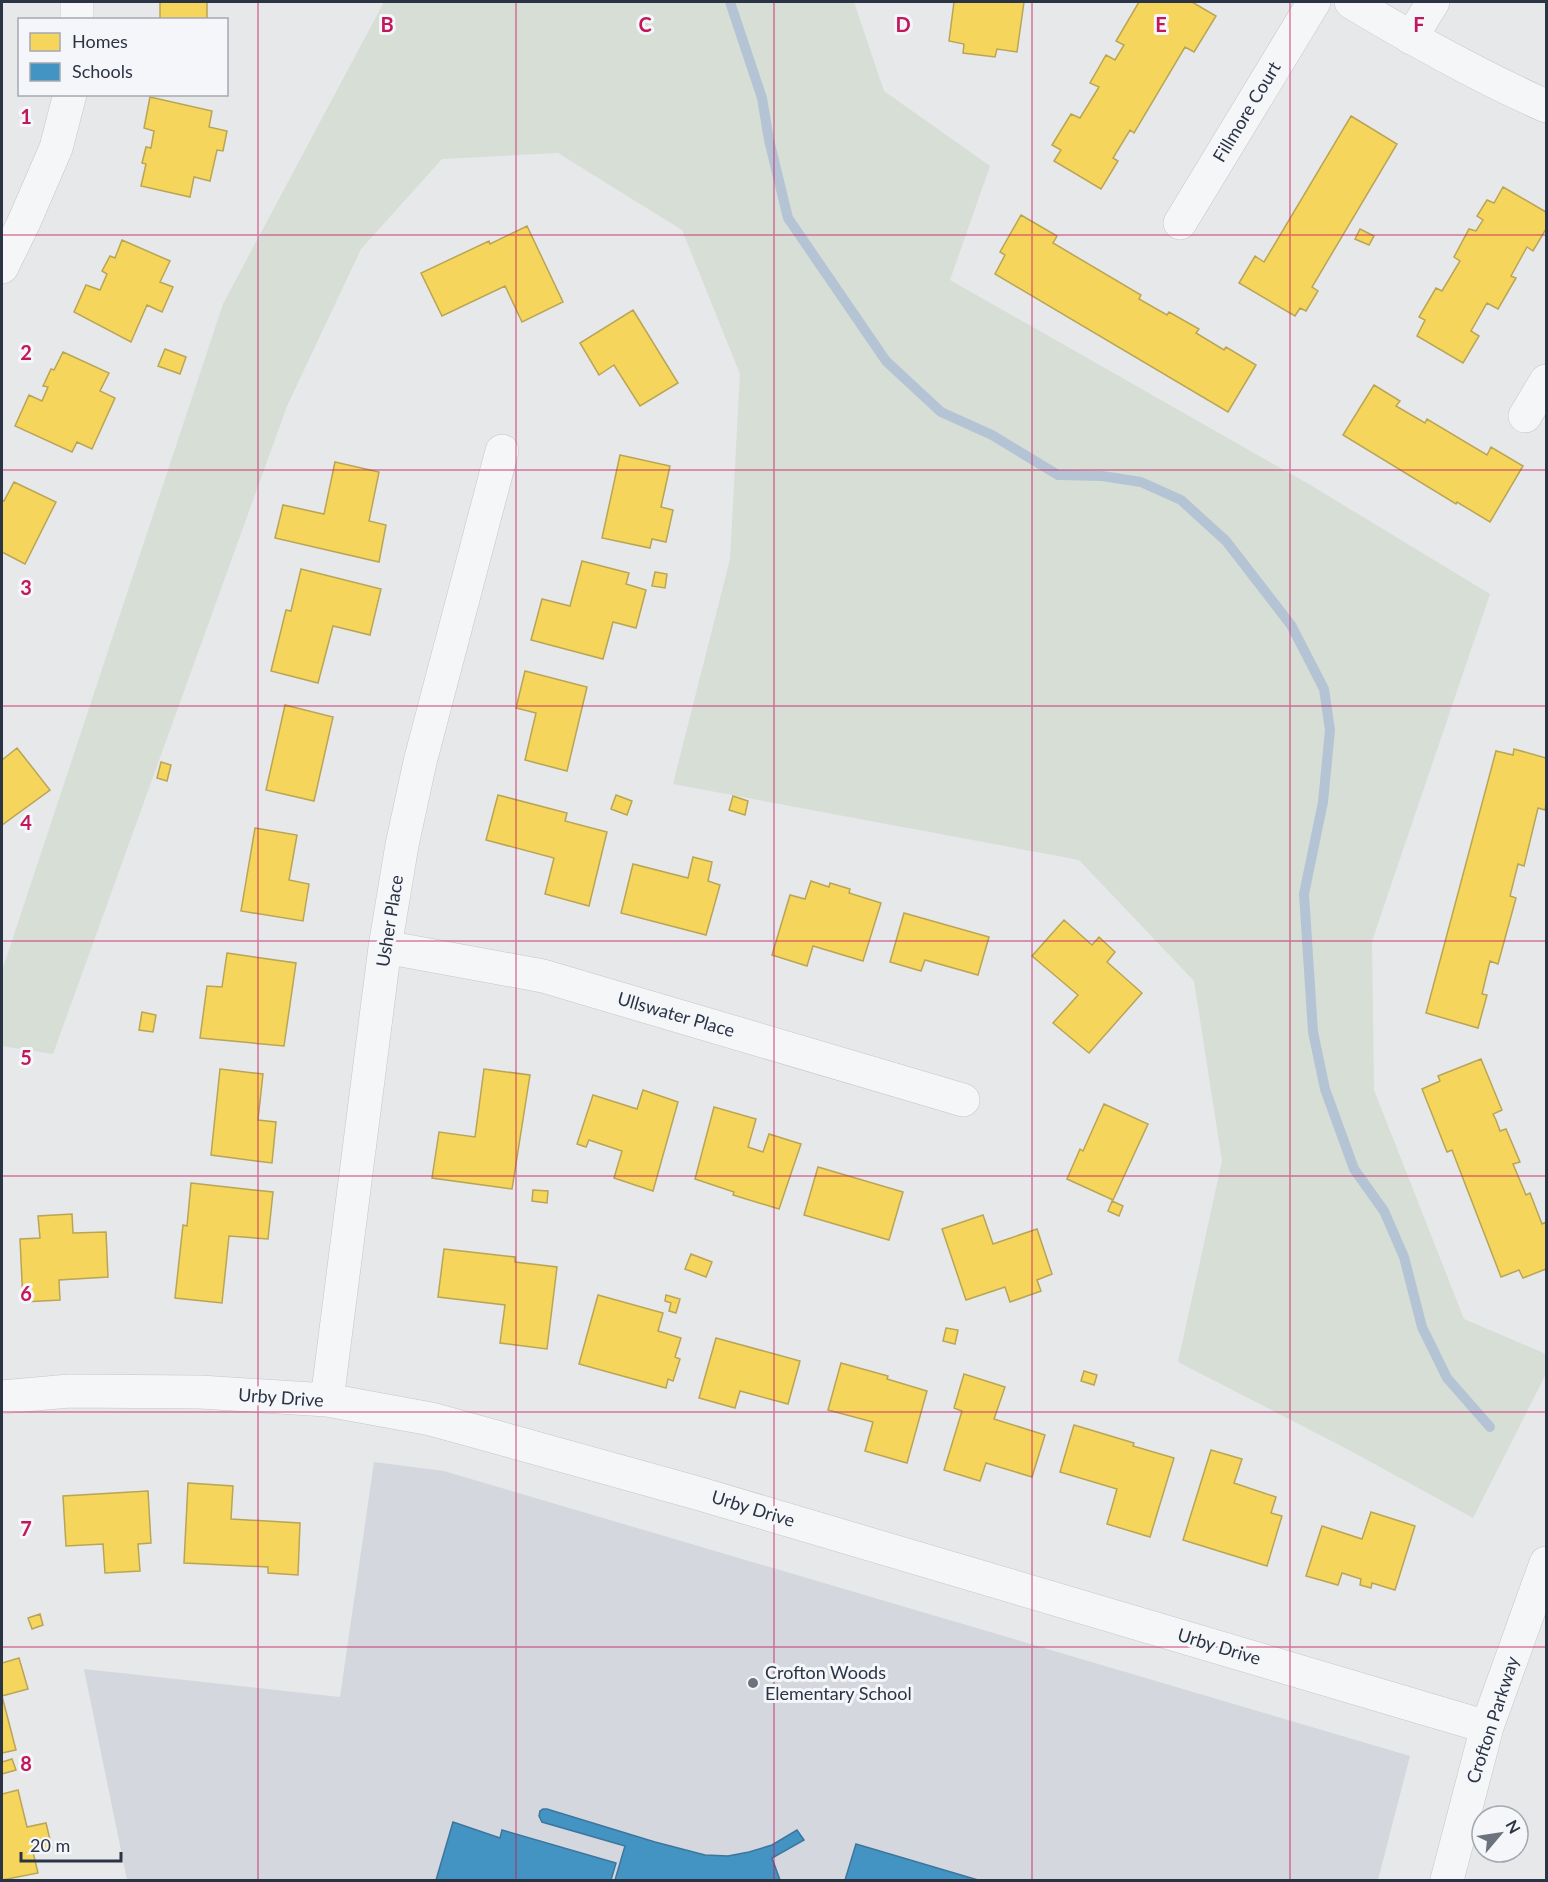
<svg xmlns="http://www.w3.org/2000/svg" width="1548" height="1882" font-family="Lato,sans-serif">
	<rect width="100%" height="100%" fill="#e6e8ea"/>
	<path fill="#d4d7dd" d="M 374,1462 L 444,1471 L 1410,1756 L 1378,1880 L 127,1880 L 84,1669 L 340,1697 Z"/>
	<path fill="#d6ded6" d="M 384,2 L 854,2 L 884,91 L 990,166 L 950,280 L 1312,486 L 1490,594 L 1372,941 L 1374,1090 L 1464,1319 L 1546,1354 L 1546,1374 L 1473,1518 L 1349,1450 L 1178,1362 L 1222,1161 L 1194,981 L 1079,860 L 673,784 L 730,559 L 740,374 L 682,230 L 558,153 L 442,159 L 361,249 L 287,406 L 53,1054 L 2,1046 L 2,971 L 223,304 Z"/>
	<path fill="#f6d55c" stroke="#b9a555" stroke-width="1.5" d="M 160,2 L 207,2 L 207,20 L 160,20 Z
		M 954,2 L 1024,2 L 1017,52 L 997,49 L 995,57 L 963,53 L 964,44 L 949,41 Z
		M 1139,2 L 1192,2 L 1216,16 L 1194,52 L 1185,47 L 1134,133 L 1130,130 L 1113,158 L 1118,161 L 1101,189 L 1054,161 L 1061,150 L 1052,145 L 1071,114 L 1080,118 L 1099,87 L 1090,83 L 1106,55 L 1115,60 L 1124,45 L 1116,41 Z
		M 150,97 L 212,111 L 209,127 L 227,131 L 223,151 L 217,150 L 210,181 L 194,177 L 190,197 L 141,186 L 146,164 L 142,163 L 146,147 L 151,148 L 154,131 L 144,128 Z
		M 1351,116 L 1397,144 L 1312,287 L 1318,291 L 1306,311 L 1300,308 L 1295,316 L 1239,283 L 1255,256 L 1264,262 Z
		M 1503,187 L 1546,212 L 1546,229 L 1533,251 L 1527,247 L 1511,276 L 1516,278 L 1498,309 L 1487,303 L 1471,331 L 1479,336 L 1463,363 L 1417,336 L 1425,320 L 1419,317 L 1436,288 L 1442,291 L 1460,261 L 1454,257 L 1469,229 L 1476,231 L 1483,220 L 1477,216 L 1487,200 L 1494,203 Z
		M 1021,215 L 1057,236 L 1053,243 L 1141,295 L 1139,299 L 1167,315 L 1169,312 L 1199,329 L 1196,333 L 1224,350 L 1226,347 L 1256,365 L 1228,412 L 995,274 L 1005,255 L 1000,252 Z
		M 527,226 L 563,302 L 522,322 L 505,286 L 442,316 L 421,273 L 489,241 L 490,244 Z
		M 1360,229 L 1374,236 L 1369,245 L 1355,239 Z
		M 122,240 L 170,261 L 160,282 L 173,287 L 162,312 L 147,305 L 131,342 L 74,312 L 86,285 L 100,290 L 107,274 L 102,271 L 110,256 L 115,258 Z
		M 633,310 L 678,383 L 640,406 L 614,365 L 599,375 L 580,343 Z
		M 165,349 L 186,357 L 180,374 L 158,366 Z
		M 63,352 L 109,373 L 100,391 L 115,398 L 92,449 L 77,442 L 72,452 L 15,426 L 29,395 L 42,401 L 48,387 L 43,386 L 44,384 L 51,369 L 54,370 Z
		M 1374,385 L 1400,401 L 1396,406 L 1425,423 L 1427,419 L 1487,455 L 1491,447 L 1523,466 L 1490,522 L 1457,502 L 1456,504 L 1343,435 Z
		M 620,455 L 670,466 L 661,507 L 673,510 L 666,542 L 652,539 L 650,548 L 602,538 Z
		M 335,462 L 379,472 L 369,521 L 386,525 L 379,562 L 275,538 L 283,505 L 324,514 Z
		M 14,482 L 56,502 L 25,564 L 2,552 L 2,500 L 4,501 Z
		M 582,561 L 629,573 L 626,584 L 646,590 L 636,628 L 613,622 L 603,659 L 531,640 L 542,599 L 570,606 Z
		M 301,569 L 381,589 L 370,635 L 333,626 L 318,683 L 271,671 L 286,610 L 291,611 Z
		M 655,572 L 667,574 L 665,588 L 652,586 Z
		M 525,671 L 587,687 L 567,771 L 525,760 L 536,713 L 516,708 Z
		M 285,705 L 333,717 L 314,801 L 266,790 Z
		M 17,748 L 50,790 L 2,825 L 2,760 Z
		M 1514,749 L 1546,758 L 1546,805 L 1545,810 L 1538,808 L 1524,866 L 1518,864 L 1510,896 L 1516,898 L 1498,964 L 1490,961 L 1482,994 L 1487,995 L 1478,1028 L 1426,1013 L 1496,751 L 1513,755 Z
		M 161,762 L 171,765 L 167,781 L 157,778 Z
		M 498,795 L 567,813 L 565,821 L 607,832 L 589,906 L 545,894 L 554,858 L 486,840 Z
		M 616,795 L 632,801 L 627,815 L 611,809 Z
		M 733,796 L 748,801 L 745,815 L 729,810 Z
		M 255,828 L 297,835 L 289,880 L 309,884 L 303,921 L 241,911 Z
		M 693,857 L 712,862 L 708,881 L 720,885 L 706,935 L 621,913 L 633,864 L 688,878 Z
		M 811,881 L 829,887 L 830,883 L 850,889 L 849,893 L 881,903 L 863,961 L 813,946 L 807,966 L 772,955 L 790,895 L 805,899 Z
		M 904,913 L 989,937 L 978,975 L 925,960 L 921,971 L 890,962 Z
		M 1064,920 L 1092,945 L 1099,937 L 1115,952 L 1107,962 L 1142,993 L 1089,1053 L 1053,1023 L 1078,995 L 1032,956 Z
		M 227,953 L 296,963 L 284,1046 L 200,1038 L 207,986 L 222,987 Z
		M 142,1012 L 156,1015 L 153,1032 L 139,1030 Z
		M 1481,1059 L 1502,1110 L 1493,1114 L 1496,1120 L 1500,1131 L 1506,1129 L 1520,1162 L 1513,1164 L 1526,1195 L 1530,1193 L 1542,1224 L 1546,1222 L 1546,1269 L 1523,1278 L 1519,1270 L 1501,1277 L 1452,1150 L 1447,1152 L 1422,1089 L 1440,1081 L 1438,1076 Z
		M 220,1069 L 263,1074 L 258,1120 L 276,1122 L 272,1163 L 211,1155 Z
		M 484,1069 L 530,1075 L 512,1189 L 432,1178 L 439,1132 L 475,1137 Z
		M 643,1090 L 678,1102 L 653,1191 L 614,1178 L 622,1151 L 589,1140 L 586,1147 L 577,1144 L 593,1095 L 637,1109 Z
		M 1104,1104 L 1148,1124 L 1113,1200 L 1067,1179 L 1080,1149 L 1083,1151 Z
		M 714,1107 L 756,1119 L 748,1147 L 763,1152 L 769,1134 L 801,1144 L 779,1209 L 733,1195 L 734,1192 L 695,1179 Z
		M 818,1167 L 903,1192 L 889,1240 L 804,1215 Z
		M 191,1183 L 273,1192 L 268,1239 L 229,1236 L 222,1303 L 175,1298 L 183,1225 L 187,1226 Z
		M 533,1190 L 548,1191 L 547,1203 L 532,1201 Z
		M 1112,1201 L 1123,1206 L 1119,1216 L 1108,1211 Z
		M 72,1214 L 73,1233 L 106,1232 L 108,1277 L 59,1280 L 60,1300 L 23,1302 L 20,1239 L 40,1238 L 38,1216 Z
		M 983,1215 L 993,1244 L 1037,1229 L 1052,1274 L 1037,1280 L 1041,1291 L 1010,1302 L 1005,1287 L 966,1300 L 942,1229 Z
		M 444,1249 L 515,1257 L 515,1262 L 557,1267 L 547,1349 L 500,1343 L 505,1305 L 438,1297 Z
		M 691,1254 L 712,1262 L 706,1277 L 685,1269 Z
		M 598,1295 L 663,1313 L 658,1331 L 681,1338 L 675,1357 L 680,1359 L 673,1381 L 668,1379 L 666,1388 L 579,1364 Z
		M 666,1295 L 680,1299 L 676,1313 L 669,1311 L 671,1303 L 665,1301 Z
		M 946,1328 L 958,1330 L 955,1344 L 943,1341 Z
		M 716,1338 L 800,1361 L 788,1404 L 740,1391 L 735,1408 L 699,1398 Z
		M 841,1363 L 888,1376 L 887,1379 L 927,1391 L 907,1463 L 865,1451 L 873,1422 L 828,1410 Z
		M 1084,1371 L 1097,1375 L 1094,1385 L 1081,1381 Z
		M 964,1374 L 1005,1387 L 994,1419 L 1045,1435 L 1032,1477 L 986,1463 L 980,1481 L 944,1470 L 962,1411 L 954,1408 Z
		M 1074,1425 L 1134,1443 L 1133,1446 L 1174,1458 L 1150,1537 L 1107,1524 L 1117,1489 L 1060,1472 Z
		M 1211,1450 L 1242,1459 L 1234,1483 L 1276,1497 L 1271,1513 L 1282,1516 L 1267,1566 L 1183,1540 Z
		M 188,1483 L 233,1486 L 231,1519 L 300,1523 L 298,1575 L 268,1573 L 268,1567 L 184,1563 Z
		M 148,1491 L 151,1543 L 138,1544 L 140,1571 L 105,1573 L 103,1544 L 66,1546 L 63,1496 Z
		M 1371,1512 L 1415,1526 L 1395,1590 L 1372,1583 L 1371,1588 L 1360,1585 L 1361,1579 L 1342,1573 L 1338,1585 L 1306,1576 L 1322,1526 L 1362,1539 Z
		M 40,1614 L 43,1625 L 32,1629 L 28,1618 Z
		M 19,1658 L 28,1689 L 2,1696 L 2,1663 Z
		M 2,1696 L 16,1750 L 2,1753 Z
		M 12,1759 L 16,1770 L 2,1774 L 2,1762 Z
		M 18,1790 L 27,1827 L 46,1823 L 52,1848 L 33,1852 L 38,1873 L 2,1880 L 2,1794 Z"/>
	<path fill="#4393c3" stroke="#3c769d" stroke-width="1.5" d="M 543,1809 L 547,1809 L 655,1842 L 705,1855 L 728,1856 L 749,1852 L 772,1845 L 797,1830 L 804,1840 L 772,1858 L 780,1880 L 615,1880 L 625,1846 L 542,1822 L 539,1816 L 540,1811 Z
		M 453,1822 L 500,1838 L 502,1830 L 616,1863 L 611,1880 L 436,1880 Z
		M 856,1844 L 978,1880 L 845,1880 Z"/>
	<g fill="none" stroke-linecap="round" stroke-linejoin="round">
		<path stroke="#b4c4d5" stroke-width="10" d="M 730,2 L 762,98 L 769,140 L 788,218 L 886,361 L 941,412 L 992,435 L 1058,475 L 1102,476 L 1141,482 L 1181,500 L 1226,541 L 1291,625 L 1324,689 L 1330,730 L 1323,802 L 1304,894 L 1313,1032 L 1325,1089 L 1354,1169 L 1384,1211 L 1404,1257 L 1422,1327 L 1447,1378 L 1490,1427"/>
		<defs>
			<path id="minor" d="M 1351,2 C 1414,40 1479,76 1546,106
				M 77,20 L 77,2
				M 1411,38 L 1433,2
				M 1180,223 L 1314,2
				M 2,267 L 24,222 L 56,148 L 70,94
				M 1525,416 L 1546,381
				M 385,947 L 543,976 L 963,1100
				M 2,1397 L 69,1391 L 200,1392 L 327,1400 L 431,1419 L 697,1493 L 1487,1727
				M 327,1400 L 385,947 L 402,845 L 420,762 L 502,451
				M 1447,1880 L 1487,1727 L 1546,1563"/>
		</defs>
		<use href="#minor" stroke="#c4c6c8" stroke-width="34"/>
		<use href="#minor" stroke="#f5f6f7" stroke-width="33"/>
	</g>
	<path fill="none" stroke="#c2185b" stroke-width="1.5" stroke-opacity="0.55" d="M 258,2 L 258,1880M 516,2 L 516,1880M 774,2 L 774,1880M 1032,2 L 1032,1880M 1290,2 L 1290,1880M 2,235 L 1546,235M 2,470 L 1546,470M 2,706 L 1546,706M 2,941 L 1546,941M 2,1176 L 1546,1176M 2,1412 L 1546,1412M 2,1647 L 1546,1647"/>
	<circle fill="#6c737f" stroke="#f4f6f9" stroke-width="2" cx="753" cy="1683" r="6"/>
	<g text-anchor="middle" stroke-width="6" stroke-linejoin="round" paint-order="stroke">
		<g font-size="18" fill="#2b3445" stroke="#f4f6f9">
			<text transform="translate(1247 112) rotate(-59)" y="6">Fillmore Court</text>
			<text transform="translate(390 921) rotate(-81)" y="6">Usher Place</text>
			<text transform="translate(676 1015) rotate(16)" y="6">Ullswater Place</text>
			<text transform="translate(281 1398) rotate(4)" y="6">Urby Drive</text>
			<text transform="translate(753 1509) rotate(17)" y="6">Urby Drive</text>
			<text transform="translate(1219 1647) rotate(17)" y="6">Urby Drive</text>
			<text transform="translate(1493 1720) rotate(-72)" y="6">Crofton Parkway</text>
		</g>
		<g font-size="18" fill="#2b3445" stroke="#f4f6f9" text-anchor="start">
			<text x="765" y="1679">Crofton Woods<tspan x="765" dy="21">Elementary School</tspan></text>
		</g>
	</g>
	<g font-size="20" text-anchor="middle" font-weight="bold" fill="#c2185b" stroke="#f4f6f9" stroke-width="6" stroke-linejoin="round" paint-order="stroke">
		<text x="387" y="32">B</text>
		<text x="645" y="32">C</text>
		<text x="903" y="32">D</text>
		<text x="1161" y="32">E</text>
		<text x="1419" y="32">F</text>
		<text x="26" y="124">1</text>
		<text x="26" y="360">2</text>
		<text x="26" y="595">3</text>
		<text x="26" y="830">4</text>
		<text x="26" y="1065">5</text>
		<text x="26" y="1301">6</text>
		<text x="26" y="1536">7</text>
		<text x="26" y="1771">8</text>
	</g>
	<rect width="1548" height="1882" fill="none" stroke="#2b3445" stroke-width="6"/>
	<rect x="18" y="18" width="210" height="78" fill="#f4f6f9" stroke="#a4a8b1" stroke-width="1.5"/>
	<rect x="30" y="33" width="30" height="18" fill="#f6d55c" stroke="#a4a8b1" stroke-width="1.5"/>
	<text x="72" y="48" font-size="18" fill="#2b3445">Homes</text>
	<rect x="30" y="63" width="30" height="18" fill="#4393c3" stroke="#a4a8b1" stroke-width="1.5"/>
	<text x="72" y="78" font-size="18" fill="#2b3445">Schools</text>
	<g transform="translate(1500 1834) rotate(61)"><circle r="28" fill="#f4f6f9" stroke="#a4a8b1" stroke-width="1.5"/>
	<path d="M0-4.5L10 22L0 15L-10 22Z" fill="#6c737f"/>
	<text y="-9" font-size="16" font-weight="bold" text-anchor="middle" fill="#2b3445">N</text>
	</g>
	<path d="M21 1852v9h100v-9" fill="none" stroke="#2b3445" stroke-width="3"/>
	<text x="30" y="1852" font-size="18" fill="#2b3445" stroke="#f4f6f9" stroke-width="4.5" paint-order="stroke">20 m</text>
</svg>
